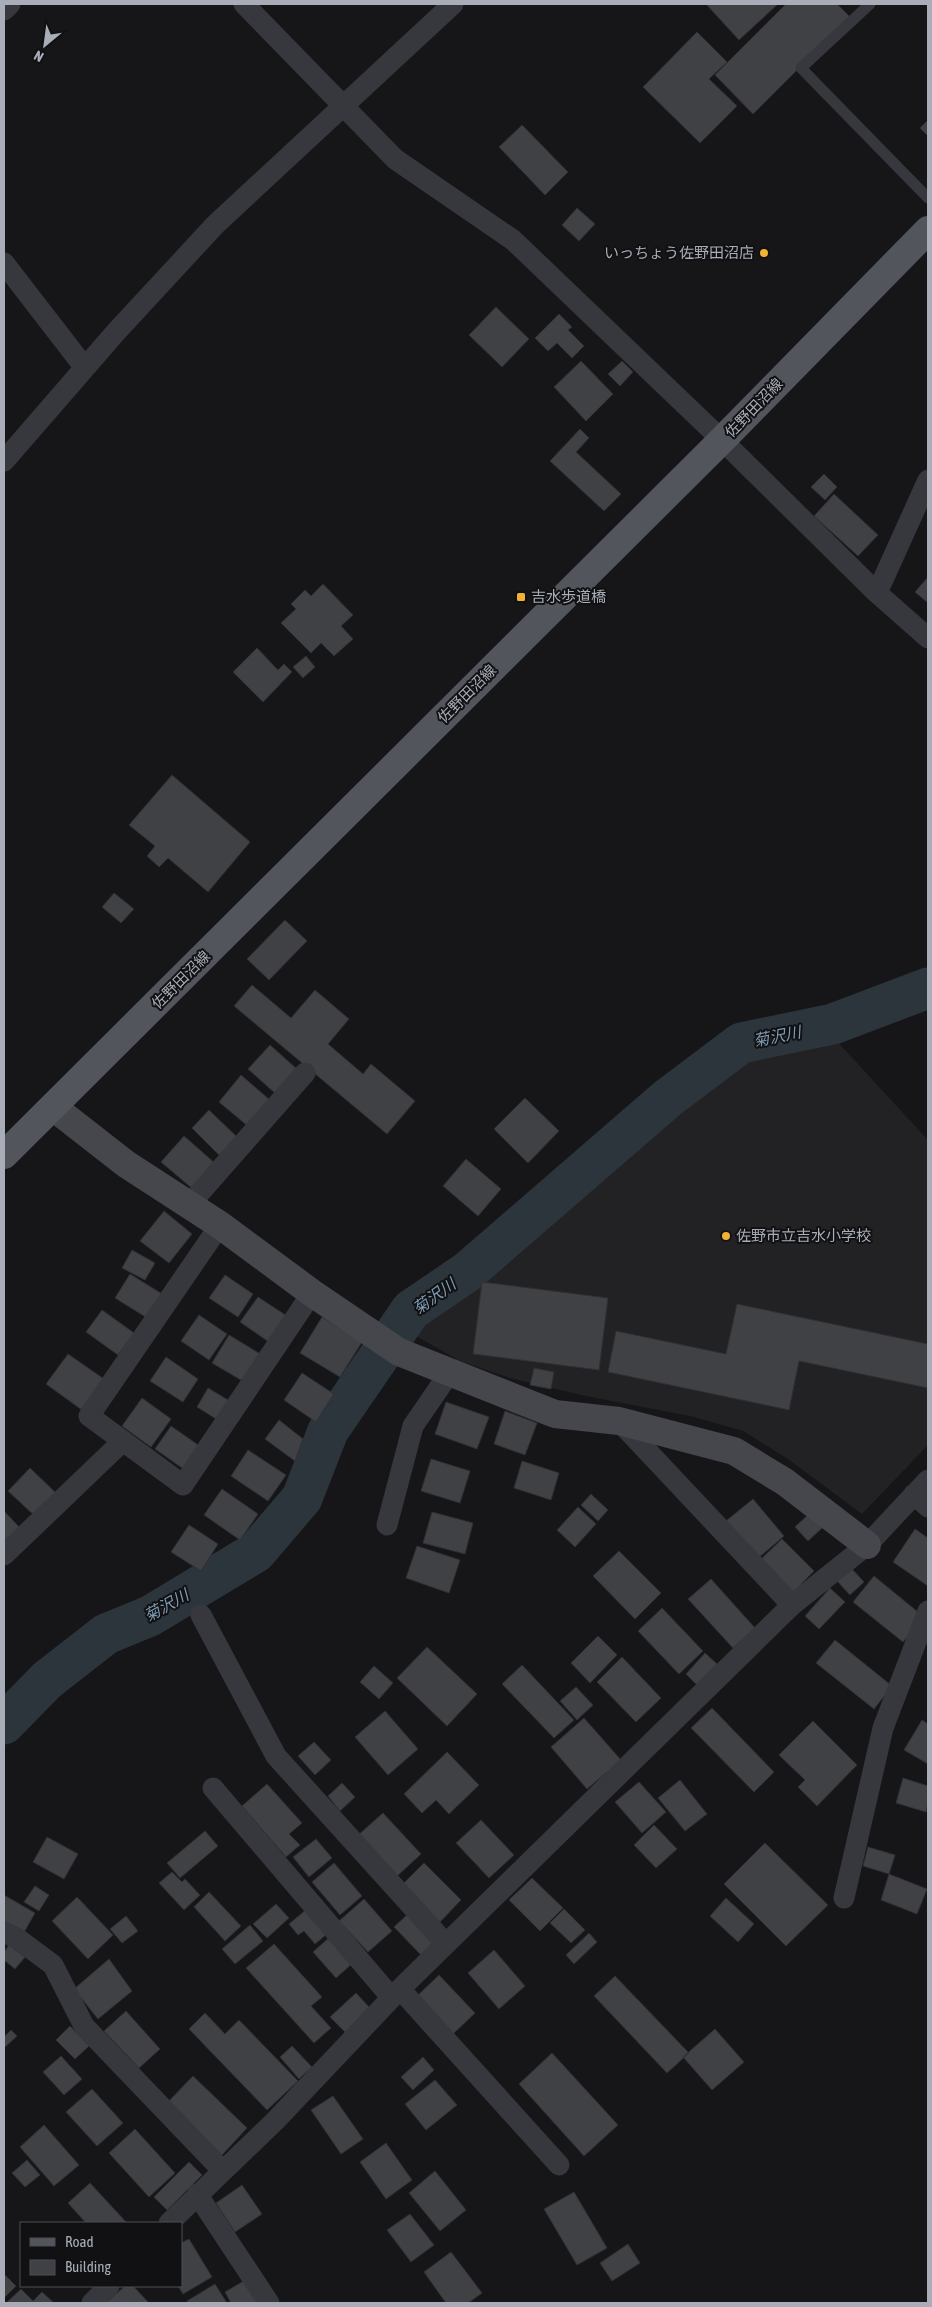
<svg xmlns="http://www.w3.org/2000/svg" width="932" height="2307" font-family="'Asap Condensed','Noto Sans JP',sans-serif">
	<rect width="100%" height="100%" fill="#161618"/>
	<path fill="#222225" d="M 834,1038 L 928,1140 L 928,1445 L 862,1514 L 788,1459 L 743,1431 L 690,1416 L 586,1396 L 510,1378 L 460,1361 L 409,1332 L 693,1094 L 752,1060 Z"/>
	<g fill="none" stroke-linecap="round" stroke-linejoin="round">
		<path stroke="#2c353c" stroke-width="41" d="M 4,1724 L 47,1680 L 106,1634 L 150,1616 L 256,1552 L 302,1498 L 328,1431 L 411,1310 L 467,1272 L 668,1098 L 741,1043 L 833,1024 L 928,988"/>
	</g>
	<path fill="#404145" stroke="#303034" d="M 706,4 L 778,4 L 739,40 Z
		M 786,4 L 837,4 L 850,17 L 753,114 L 715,75 Z
		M 697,32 L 727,62 L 709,79 L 737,106 L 700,143 L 643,87 Z
		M 928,120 L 928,136 L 920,128 Z
		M 522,125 L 568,172 L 545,195 L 499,147 Z
		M 577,208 L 595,224 L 579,241 L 562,225 Z
		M 496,307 L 529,339 L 502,367 L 469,335 Z
		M 559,314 L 572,327 L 568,330 L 584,346 L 572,358 L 557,343 L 548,351 L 535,338 Z
		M 581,361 L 613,394 L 586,421 L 554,387 Z
		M 622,361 L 633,372 L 620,386 L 608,374 Z
		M 580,429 L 589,438 L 576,452 L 621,494 L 604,511 L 550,461 Z
		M 824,474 L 837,487 L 825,500 L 811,487 Z
		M 834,494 L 878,535 L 858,556 L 814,516 Z
		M 928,577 L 928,603 L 915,592 Z
		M 323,584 L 353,615 L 341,626 L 353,639 L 334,656 L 321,643 L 311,653 L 281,623 L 296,609 L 291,604 L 305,590 L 311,596 Z
		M 257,648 L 278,670 L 284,664 L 292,672 L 263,702 L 233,672 Z
		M 306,656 L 315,667 L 303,678 L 293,667 Z
		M 172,775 L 250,842 L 208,892 L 168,858 L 159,867 L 147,856 L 155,846 L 129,825 Z
		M 114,893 L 134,909 L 121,923 L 102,907 Z
		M 285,920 L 307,941 L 269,980 L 247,959 Z
		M 252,985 L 291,1018 L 315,990 L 349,1019 L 328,1044 L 363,1074 L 371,1064 L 415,1101 L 387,1134 L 234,1006 Z
		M 270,1045 L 298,1070 L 276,1094 L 248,1069 Z
		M 241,1075 L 271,1101 L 249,1127 L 219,1102 Z
		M 525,1098 L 559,1131 L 528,1163 L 494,1129 Z
		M 209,1110 L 237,1137 L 219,1155 L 192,1128 Z
		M 184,1136 L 217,1165 L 194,1190 L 161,1162 Z
		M 466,1159 L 501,1189 L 478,1216 L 443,1186 Z
		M 164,1211 L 192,1234 L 169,1263 L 140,1241 Z
		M 132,1250 L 155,1263 L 145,1280 L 122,1268 Z
		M 130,1274 L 167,1297 L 152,1321 L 115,1298 Z
		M 225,1275 L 253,1294 L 238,1317 L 209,1298 Z
		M 482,1282 L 608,1298 L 599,1370 L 473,1354 Z
		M 258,1297 L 287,1316 L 269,1342 L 240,1322 Z
		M 737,1304 L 928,1344 L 928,1388 L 799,1361 L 789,1410 L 608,1372 L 616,1331 L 726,1354 Z
		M 102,1310 L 134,1333 L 118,1355 L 86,1332 Z
		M 199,1315 L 227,1334 L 209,1360 L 181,1341 Z
		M 322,1317 L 362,1342 L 340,1377 L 300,1353 Z
		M 229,1335 L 262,1355 L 246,1383 L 212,1363 Z
		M 68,1354 L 104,1379 L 82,1410 L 46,1384 Z
		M 166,1357 L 198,1379 L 183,1402 L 150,1381 Z
		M 534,1368 L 554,1372 L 551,1389 L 530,1385 Z
		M 302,1373 L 334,1394 L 316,1422 L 284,1400 Z
		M 208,1388 L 233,1403 L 221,1422 L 197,1407 Z
		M 142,1398 L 171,1419 L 151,1447 L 122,1426 Z
		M 446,1402 L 489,1417 L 477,1449 L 435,1434 Z
		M 505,1411 L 537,1423 L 525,1455 L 494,1444 Z
		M 279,1420 L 303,1439 L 295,1461 L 265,1439 Z
		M 171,1426 L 201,1447 L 185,1470 L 155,1449 Z
		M 248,1450 L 286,1475 L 268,1501 L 231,1476 Z
		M 431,1459 L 470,1471 L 460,1503 L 421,1491 Z
		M 522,1461 L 559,1473 L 551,1500 L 514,1488 Z
		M 30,1468 L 58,1495 L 37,1518 L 8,1491 Z
		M 222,1489 L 258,1514 L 240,1540 L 204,1515 Z
		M 591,1494 L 608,1510 L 598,1521 L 581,1505 Z
		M 753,1499 L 784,1536 L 757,1559 L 726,1521 Z
		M 578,1507 L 596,1524 L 575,1547 L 557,1530 Z
		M 4,1511 L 23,1531 L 4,1549 Z
		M 432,1512 L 473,1523 L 465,1554 L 423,1543 Z
		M 809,1514 L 822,1528 L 808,1541 L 795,1527 Z
		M 189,1525 L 218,1544 L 201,1571 L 171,1552 Z
		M 915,1529 L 928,1538 L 928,1586 L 893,1562 Z
		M 782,1539 L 814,1571 L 791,1594 L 758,1562 Z
		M 417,1546 L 460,1560 L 449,1593 L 406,1578 Z
		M 619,1551 L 661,1593 L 635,1619 L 593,1576 Z
		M 851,1568 L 864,1582 L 850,1595 L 837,1581 Z
		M 874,1576 L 924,1617 L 903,1642 L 853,1602 Z
		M 711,1579 L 755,1628 L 733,1648 L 688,1599 Z
		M 830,1588 L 845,1602 L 819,1629 L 805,1616 Z
		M 662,1608 L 703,1651 L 679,1674 L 638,1631 Z
		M 598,1636 L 617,1655 L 590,1683 L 571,1663 Z
		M 835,1640 L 892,1686 L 874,1709 L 816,1663 Z
		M 427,1647 L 477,1694 L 447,1726 L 397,1678 Z
		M 705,1653 L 717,1664 L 697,1685 L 686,1674 Z
		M 622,1657 L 661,1698 L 636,1722 L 597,1682 Z
		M 522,1665 L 574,1720 L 554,1738 L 502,1684 Z
		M 374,1666 L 393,1683 L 379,1699 L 360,1682 Z
		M 576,1687 L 593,1705 L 577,1720 L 560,1701 Z
		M 712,1708 L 774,1772 L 754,1792 L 691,1728 Z
		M 385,1711 L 418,1749 L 388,1775 L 355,1737 Z
		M 584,1718 L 621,1760 L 587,1789 L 551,1747 Z
		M 922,1720 L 928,1724 L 928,1764 L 904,1750 Z
		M 813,1721 L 857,1765 L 817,1806 L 798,1787 L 805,1780 L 779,1755 Z
		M 314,1742 L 331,1760 L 315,1775 L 298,1756 Z
		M 447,1752 L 479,1785 L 449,1814 L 436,1800 L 422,1813 L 404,1794 Z
		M 903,1778 L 928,1786 L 928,1803 L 926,1812 L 896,1803 Z
		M 680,1780 L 707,1814 L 685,1831 L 658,1798 Z
		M 639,1782 L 666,1812 L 642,1833 L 615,1802 Z
		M 342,1783 L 355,1797 L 340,1811 L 328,1796 Z
		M 267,1784 L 302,1823 L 289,1834 L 300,1845 L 286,1857 L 242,1806 Z
		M 383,1813 L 421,1854 L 395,1878 L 356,1837 Z
		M 481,1820 L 514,1855 L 489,1878 L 456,1843 Z
		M 654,1825 L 677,1849 L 656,1868 L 634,1845 Z
		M 205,1831 L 218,1846 L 180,1878 L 167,1863 Z
		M 47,1837 L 78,1854 L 64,1879 L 33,1862 Z
		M 316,1839 L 332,1858 L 309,1877 L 293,1857 Z
		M 765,1843 L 828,1905 L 786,1946 L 724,1884 Z
		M 868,1847 L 895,1855 L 889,1874 L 863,1866 Z
		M 334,1863 L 362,1896 L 340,1915 L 312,1882 Z
		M 424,1863 L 461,1900 L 439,1923 L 401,1886 Z
		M 172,1872 L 182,1882 L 185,1879 L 200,1895 L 184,1910 L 159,1883 Z
		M 889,1874 L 927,1889 L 917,1914 L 881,1900 Z
		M 532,1878 L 563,1908 L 540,1931 L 509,1900 Z
		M 35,1886 L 49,1895 L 39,1911 L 24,1902 Z
		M 209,1892 L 241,1926 L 225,1941 L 194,1907 Z
		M 4,1895 L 35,1913 L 23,1934 L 4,1923 Z
		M 77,1897 L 113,1935 L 88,1959 L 52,1921 Z
		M 726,1898 L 754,1924 L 738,1942 L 710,1916 Z
		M 364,1899 L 392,1931 L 368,1952 L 339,1921 Z
		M 276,1904 L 289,1918 L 267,1938 L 253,1924 Z
		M 307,1909 L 328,1933 L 315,1944 L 304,1931 L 298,1935 L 289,1924 Z
		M 564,1909 L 585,1930 L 571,1943 L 550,1923 Z
		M 408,1914 L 434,1943 L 421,1955 L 394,1927 Z
		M 126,1916 L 138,1931 L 122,1943 L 110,1929 Z
		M 250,1925 L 263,1941 L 235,1964 L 222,1949 Z
		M 589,1933 L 597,1942 L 574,1964 L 566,1955 Z
		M 331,1936 L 354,1962 L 336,1978 L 313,1952 Z
		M 274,1944 L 322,1997 L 311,2006 L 331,2028 L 314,2043 L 246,1968 Z
		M 9,1945 L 25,1957 L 15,1969 L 4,1960 L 4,1952 Z
		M 494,1950 L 525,1986 L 499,2009 L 468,1973 Z
		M 109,1959 L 132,1991 L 98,2019 L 74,1989 Z
		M 439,1975 L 475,2013 L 452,2035 L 416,1997 Z
		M 615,1976 L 689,2053 L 667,2073 L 594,1996 Z
		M 356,1993 L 370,2008 L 345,2032 L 330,2017 Z
		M 126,2011 L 160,2049 L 139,2068 L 104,2031 Z
		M 205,2013 L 225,2034 L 239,2020 L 298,2081 L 267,2110 L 189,2029 Z
		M 70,2026 L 89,2046 L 75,2059 L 56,2040 Z
		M 715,2029 L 744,2062 L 712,2090 L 683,2057 Z
		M 11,2030 L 17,2036 L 4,2048 L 4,2037 Z
		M 292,2046 L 312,2067 L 299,2079 L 280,2057 Z
		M 552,2053 L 618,2125 L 584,2156 L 519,2084 Z
		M 61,2056 L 82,2079 L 64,2095 L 43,2072 Z
		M 423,2057 L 434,2070 L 413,2090 L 401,2077 Z
		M 193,2076 L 247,2128 L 222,2155 L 167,2103 Z
		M 435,2080 L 457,2105 L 426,2130 L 405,2104 Z
		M 92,2089 L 123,2123 L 97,2146 L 66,2112 Z
		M 333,2096 L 363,2139 L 341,2154 L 311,2110 Z
		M 44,2125 L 79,2165 L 54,2186 L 20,2147 Z
		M 135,2129 L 175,2173 L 149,2197 L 109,2153 Z
		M 386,2143 L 412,2180 L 386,2199 L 360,2162 Z
		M 27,2160 L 40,2175 L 25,2187 L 12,2173 Z
		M 189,2162 L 202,2175 L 167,2210 L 154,2197 Z
		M 435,2171 L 466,2210 L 440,2231 L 409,2193 Z
		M 90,2183 L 127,2223 L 86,2223 L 68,2203 Z
		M 242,2185 L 262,2214 L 235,2232 L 216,2203 Z
		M 574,2192 L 607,2248 L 577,2265 L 544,2209 Z
		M 410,2214 L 434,2245 L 411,2262 L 387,2230 Z
		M 189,2239 L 212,2277 L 183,2294 L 178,2286 L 181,2286 L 181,2243 Z
		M 628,2244 L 640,2263 L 612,2281 L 600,2263 Z
		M 451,2252 L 482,2293 L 468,2303 L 446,2303 L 424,2272 Z
		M 4,2274 L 16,2286 L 4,2298 Z
		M 247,2279 L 261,2303 L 231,2303 L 225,2292 Z
		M 215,2284 L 227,2303 L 188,2303 L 187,2301 Z
		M 125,2286 L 133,2286 L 149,2303 L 109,2303 L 107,2302 Z
		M 21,2289 L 33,2301 L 42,2292 L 54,2303 L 6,2303 Z"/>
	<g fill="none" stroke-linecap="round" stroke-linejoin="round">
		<path stroke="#37383d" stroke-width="11" d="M 870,4 L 801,68 L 928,198"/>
		<path stroke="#37383d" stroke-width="21" d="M 244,4 L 395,159 L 513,240 L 722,440 L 877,593 L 928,638
			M 4,10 L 10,4
			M 4,263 L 85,368
			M 4,461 L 116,332 L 215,225 L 453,4
			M 877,593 L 928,480
			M 189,1205 L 305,1073
			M 220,1225 L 89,1416 L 183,1485 L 312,1293
			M 619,1421 L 792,1605
			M 914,1494 L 928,1507
			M 387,1525 L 413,1426 L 450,1372
			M 4,1555 L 123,1441
			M 201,1615 L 276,1756 L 446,1944
			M 213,1788 L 391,1997
			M 844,1898 L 883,1728 L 928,1611
			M 4,1932 L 18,1939 L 53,1965 L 84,2026 L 222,2170
			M 400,1989 L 559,2165
			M 197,2194 L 269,2303
			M 169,2223 L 275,2121 L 400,1989 L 792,1605 L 867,1545 L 928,1480
			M 92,2303 L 109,2286"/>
		<path stroke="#45474d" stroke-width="28" d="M 53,1107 L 126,1164 L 220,1225 L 312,1293 L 399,1352 L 555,1414 L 619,1421 L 734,1451 L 785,1482 L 867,1545"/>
		<path stroke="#53555c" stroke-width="28" d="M 4,1155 L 722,440 L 928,230"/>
	</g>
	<g fill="#f2b134" stroke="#111113" stroke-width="2">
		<circle cx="764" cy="253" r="5"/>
		<rect x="516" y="592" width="10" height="10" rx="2.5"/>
		<circle cx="726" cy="1236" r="5"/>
	</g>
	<g text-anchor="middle" stroke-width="4" stroke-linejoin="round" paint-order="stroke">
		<g font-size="15" fill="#a8adb8" stroke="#111113" text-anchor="start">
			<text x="754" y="258" text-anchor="end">いっちょう佐野田沼店</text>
			<text x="531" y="602">吉水歩道橋</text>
			<text x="736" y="1241">佐野市立吉水小学校</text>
		</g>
		<g font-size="15" fill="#a8adb8" stroke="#111113">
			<text transform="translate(754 408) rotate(-46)" y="5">佐野田沼線</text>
			<text transform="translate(467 694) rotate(-45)" y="5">佐野田沼線</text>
			<text transform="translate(181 980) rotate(-45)" y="5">佐野田沼線</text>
		</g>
		<g font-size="16" font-style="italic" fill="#7f9bb3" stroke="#111113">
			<text transform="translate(777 1036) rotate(-11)" y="6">菊沢川</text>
			<text transform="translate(434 1296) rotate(-36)" y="6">菊沢川</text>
			<text transform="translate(166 1605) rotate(-29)" y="6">菊沢川</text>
		</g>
	</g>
	<rect width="932" height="2307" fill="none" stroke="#a8adb8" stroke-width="10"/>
	<rect x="20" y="2222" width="162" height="65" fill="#111113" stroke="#4d4f55"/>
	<rect x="30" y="2238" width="25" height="8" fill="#53555c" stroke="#4d4f55"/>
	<text x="65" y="2247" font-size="15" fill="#a8adb8">Road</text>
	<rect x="30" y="2260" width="25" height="15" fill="#404145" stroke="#4d4f55"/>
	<text x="65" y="2272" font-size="15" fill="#a8adb8">Building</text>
	<g transform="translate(45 45) rotate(209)" stroke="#111113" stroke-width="4" paint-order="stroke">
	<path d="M0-4L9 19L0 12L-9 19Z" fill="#a8adb8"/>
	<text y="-8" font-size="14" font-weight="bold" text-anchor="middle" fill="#a8adb8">N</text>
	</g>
</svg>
